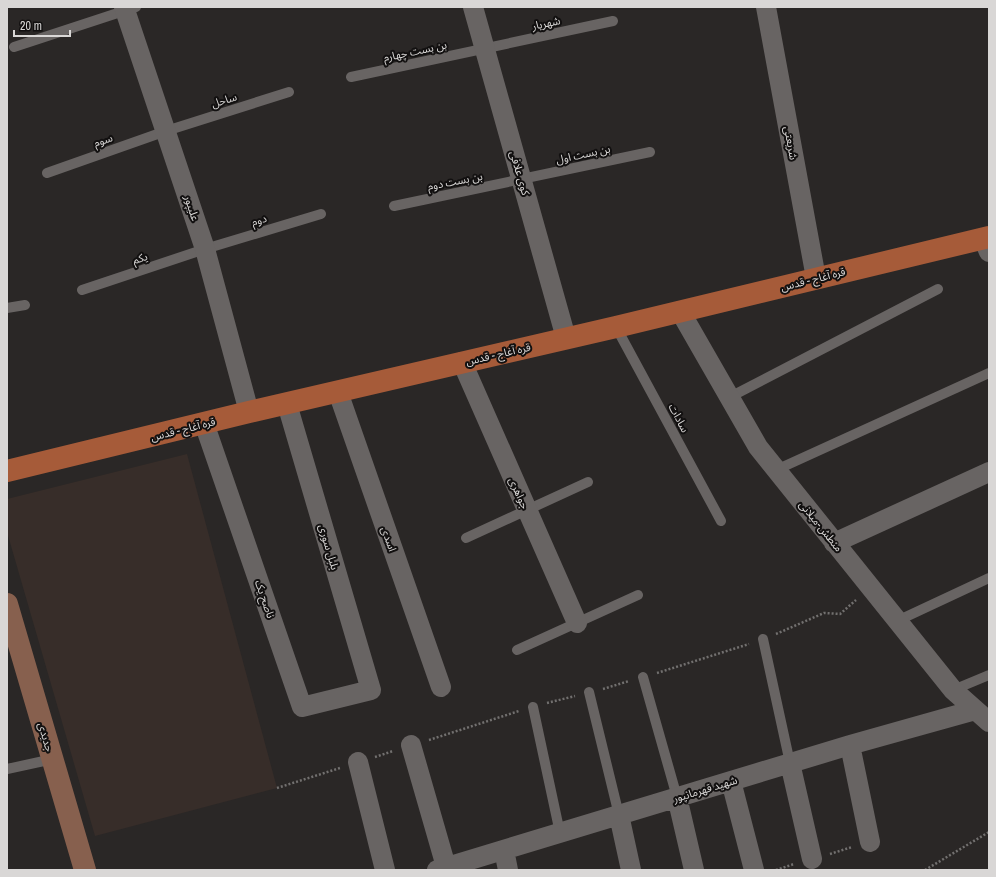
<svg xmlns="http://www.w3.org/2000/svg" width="996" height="877" font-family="'Archivo Narrow','Noto Sans Arabic',sans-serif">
	<rect width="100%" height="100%" fill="#2a2726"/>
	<path fill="#372d29" d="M 187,454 L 277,788 L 95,836 L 7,532 L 7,499 Z"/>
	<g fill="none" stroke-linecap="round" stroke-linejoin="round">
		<path stroke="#72706f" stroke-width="2.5" stroke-dasharray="2 2" stroke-linecap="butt" d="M 776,634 L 824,613 L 840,614 L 856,600
			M 657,673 L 749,644
			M 603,689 L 629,681
			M 547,703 L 575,696
			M 429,740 L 519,711
			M 375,757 L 393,751
			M 277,788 L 340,768
			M 830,854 L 852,847
			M 776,870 L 794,864
			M 925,870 L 989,832"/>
		<path stroke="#686463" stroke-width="10" d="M 14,47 L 136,7
			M 351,77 L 613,21
			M 47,173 L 166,131 L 289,92
			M 394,206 L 650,152
			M 82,290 L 205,249 L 321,214
			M 7,308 L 25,305
			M 616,327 L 721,521
			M 730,397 L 938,289
			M 776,470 L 989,373
			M 466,538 L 588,482
			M 897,621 L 989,578
			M 763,639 L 790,763
			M 517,650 L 638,595
			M 643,677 L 677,797
			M 953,690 L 989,675
			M 589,692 L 619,815
			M 533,707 L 560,833
			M 7,769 L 53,759"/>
		<path stroke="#686463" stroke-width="20" d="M 124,7 L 205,249 L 249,412
			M 473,7 L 566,338
			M 766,7 L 816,278
			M 983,238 L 989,252
			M 680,311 L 758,447 L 953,690 L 989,722
			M 462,362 L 577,623
			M 338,392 L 441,687
			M 204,423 L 302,707 L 371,690 L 287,404
			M 834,543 L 989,472
			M 411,745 L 447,870
			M 850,745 L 870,842
			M 358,762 L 385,870
			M 790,763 L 812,859
			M 731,781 L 754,870
			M 677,797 L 694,870
			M 619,815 L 631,870
			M 504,850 L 508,870
			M 437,870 L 850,745 L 975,710"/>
		<path stroke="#87604e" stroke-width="22" d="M 7,604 L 85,870"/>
		<path stroke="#a65b39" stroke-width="22" d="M 7,471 L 249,412 L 616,327 L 989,237"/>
	</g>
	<g text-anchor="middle" stroke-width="4" stroke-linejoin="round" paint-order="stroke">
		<g font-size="11" fill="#d9d7d6" stroke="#121010">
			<text transform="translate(546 23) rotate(-12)" y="4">شهریار</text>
			<text transform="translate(415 51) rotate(-12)" y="4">بن بست چهارم</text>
			<text transform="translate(224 100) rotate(-18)" y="4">ساحل</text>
			<text transform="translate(103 140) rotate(-19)" y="4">سوم</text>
			<text transform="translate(791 143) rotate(80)" y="4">شریعتی</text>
			<text transform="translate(583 154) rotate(-12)" y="4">بن بست اول</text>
			<text transform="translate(520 173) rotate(74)" y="4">کوی علافی</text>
			<text transform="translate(455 181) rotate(-11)" y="4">بن بست دوم</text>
			<text transform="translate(192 208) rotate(72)" y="4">علیپور</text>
			<text transform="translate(259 220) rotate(-17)" y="4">دوم</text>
			<text transform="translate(140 258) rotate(-18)" y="4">یکم</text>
			<text transform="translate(813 279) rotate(-14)" y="4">قره آغاج - قدس</text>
			<text transform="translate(498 354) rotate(-13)" y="4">قره آغاج - قدس</text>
			<text transform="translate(679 418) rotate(62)" y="4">سادات</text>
			<text transform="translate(183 429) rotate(-14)" y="4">قره آغاج - قدس</text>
			<text transform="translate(519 493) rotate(66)" y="4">جواهری</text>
			<text transform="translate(821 526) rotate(51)" y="4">منطش-میلانی</text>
			<text transform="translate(389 539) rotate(71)" y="4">اسدی</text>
			<text transform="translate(329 547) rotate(74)" y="4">بلبل سوری</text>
			<text transform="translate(265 599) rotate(71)" y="4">ناصح یک</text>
			<text transform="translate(46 737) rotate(74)" y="4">جدیدی</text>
			<text transform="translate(705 789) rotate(-17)" y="4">شهید قهرمانپور</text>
		</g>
	</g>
	<rect width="996" height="877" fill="none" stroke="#d9d7d6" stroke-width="16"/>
	<path d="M14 30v6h56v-6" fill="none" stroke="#d9d7d6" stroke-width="2"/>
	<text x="20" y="30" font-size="12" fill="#d9d7d6" stroke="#121010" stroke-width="3" paint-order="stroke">20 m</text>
</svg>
